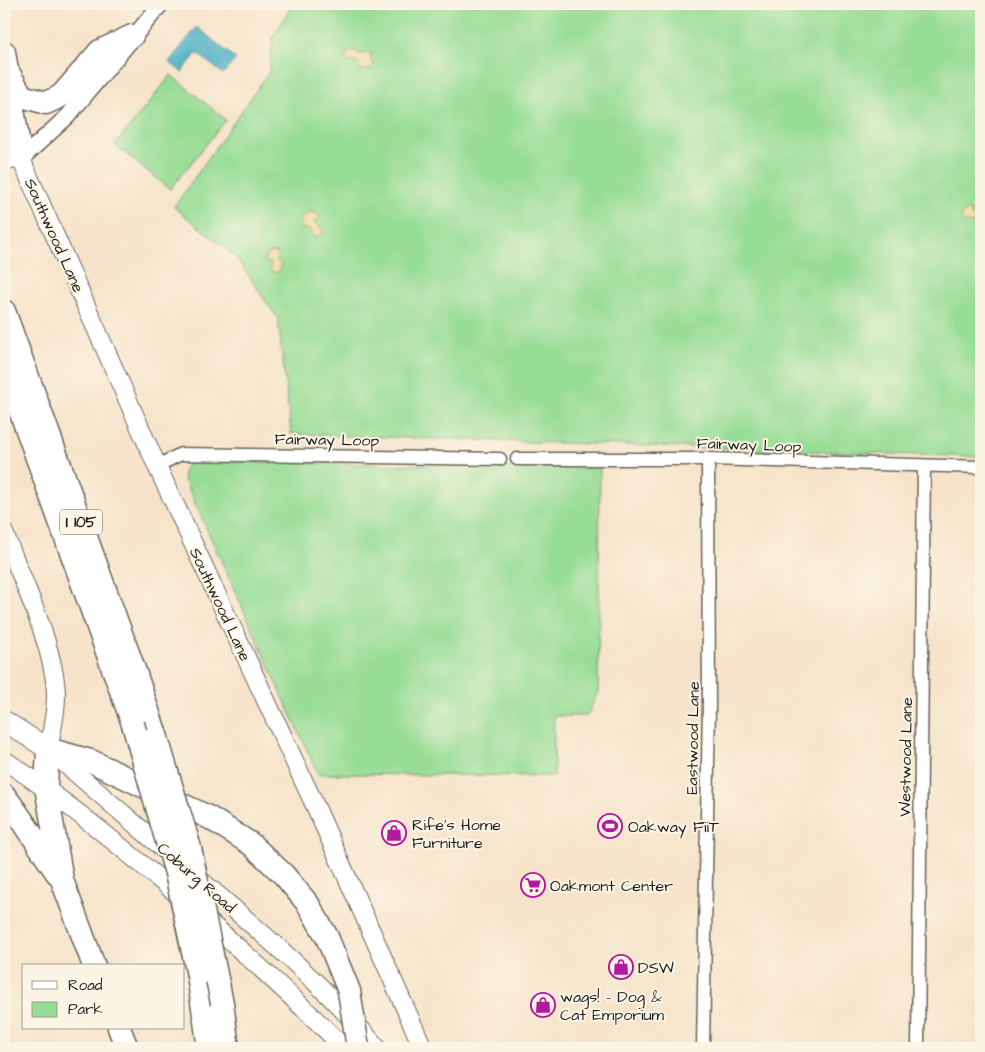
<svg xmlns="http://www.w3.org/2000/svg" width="985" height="1052" font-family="'Architects Daughter',sans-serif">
	<rect width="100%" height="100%" fill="#fcf5e5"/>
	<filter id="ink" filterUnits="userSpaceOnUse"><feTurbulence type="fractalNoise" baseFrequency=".02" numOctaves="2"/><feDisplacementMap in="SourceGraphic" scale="10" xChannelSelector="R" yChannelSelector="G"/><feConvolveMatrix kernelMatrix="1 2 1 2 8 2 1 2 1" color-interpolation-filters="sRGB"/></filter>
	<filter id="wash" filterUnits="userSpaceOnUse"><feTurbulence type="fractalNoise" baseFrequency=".0096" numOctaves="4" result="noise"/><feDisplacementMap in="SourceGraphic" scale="20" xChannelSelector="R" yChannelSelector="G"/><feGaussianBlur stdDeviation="1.12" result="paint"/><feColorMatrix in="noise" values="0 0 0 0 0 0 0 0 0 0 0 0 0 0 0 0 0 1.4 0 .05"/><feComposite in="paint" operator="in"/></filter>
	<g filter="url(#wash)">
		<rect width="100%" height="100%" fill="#f6e3c9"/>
		<path fill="#98dd96" stroke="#5a7c59" d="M 293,4 L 981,4 L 981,457 L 291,434 L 278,319 L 235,256 L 174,207 L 269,72 L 273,37 Z
			M 171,75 L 226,120 L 170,189 L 115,145 Z
			M 196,461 L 600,468 L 598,692 L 587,716 L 554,716 L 554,776 L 318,774 L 184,479 C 181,469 186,464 196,461 Z"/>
		<path fill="#eeda9e" stroke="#857b5d" d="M 354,50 L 360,54 L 372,53 L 370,58 L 374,66 L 371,69 L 361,71 L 358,62 L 348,62 L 346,60 L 347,53 Z
			M 969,210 L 973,218 L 981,218 L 981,224 L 962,223 L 961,214 Z
			M 309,212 L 314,212 L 319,215 L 319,218 L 314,223 L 322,228 L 323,233 L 321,236 L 314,237 L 310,230 L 301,228 L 301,219 Z
			M 272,252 L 277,253 L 276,260 L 281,265 L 280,271 L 276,273 L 270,270 L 271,263 L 264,262 L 267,255 Z"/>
		<path fill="#46aec6" stroke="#316571" d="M 197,27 L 236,59 L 223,74 L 197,53 L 182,72 L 169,62 Z"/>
	</g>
	<g filter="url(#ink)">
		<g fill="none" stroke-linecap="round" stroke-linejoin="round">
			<defs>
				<path id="minor" d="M 517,459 L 708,459 L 981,467
					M 157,466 L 181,454 L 500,459
					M 703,1048 L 709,706 L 708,459
					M 918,1048 L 924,466"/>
				<path id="tertiary" d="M 21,159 L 68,116 L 161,4"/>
				<path id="secondary" d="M 4,160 L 21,159 L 157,466 L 318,812 L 423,1048
					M 4,533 C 21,577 56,650 56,696 C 56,714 52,731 48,749 L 173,857
					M 4,760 C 68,802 125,850 183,899 C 238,947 293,996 344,1048
					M 193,874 C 257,929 323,983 377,1048"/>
				<path id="primary" d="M 4,721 L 48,749"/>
				<path id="motorway" d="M 4,52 L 21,159
					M 7,70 L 22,96 L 46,103 L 61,96 L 100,51 L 132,36
					M 4,311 L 135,672 L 156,735
					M 4,366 L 133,724
					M 4,795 C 24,820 38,846 57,873
					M 94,966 L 62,880 L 46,787 L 48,749 L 91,761 L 210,818 L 251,844 L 284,875 L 308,904 L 327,937
					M 198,975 L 209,1048
					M 222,1003 L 228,1048
					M 119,1028 L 127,1048"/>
			</defs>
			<use href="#minor" stroke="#686259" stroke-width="15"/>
			<use href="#tertiary" stroke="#686259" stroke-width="18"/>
			<use href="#secondary" stroke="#686259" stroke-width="20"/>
			<use href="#primary" stroke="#686259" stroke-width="22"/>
			<use href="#motorway" stroke="#686259" stroke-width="25"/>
			<use href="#minor" stroke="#fff" stroke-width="12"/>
			<use href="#tertiary" stroke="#fff" stroke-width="15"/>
			<use href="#secondary" stroke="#fff" stroke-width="18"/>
			<use href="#primary" stroke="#fff" stroke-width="20"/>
			<use href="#motorway" stroke="#fff" stroke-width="22"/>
			<defs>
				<path id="motorway-bridge" d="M 133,724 L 176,873 L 198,975
					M 156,735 L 190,848 L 222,1003
					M 327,937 L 349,991 L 358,1048"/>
			</defs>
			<use href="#motorway-bridge" stroke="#686259" stroke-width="25" stroke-linecap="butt"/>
			<use href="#motorway-bridge" stroke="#fff" stroke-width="22"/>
		</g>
	</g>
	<defs>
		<symbol id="stadium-ring" viewBox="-11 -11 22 22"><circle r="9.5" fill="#fcf5e5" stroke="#b5179e" stroke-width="1.5"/><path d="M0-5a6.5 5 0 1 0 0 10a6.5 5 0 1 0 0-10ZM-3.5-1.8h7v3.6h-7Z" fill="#b5179e"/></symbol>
		<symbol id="shop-ring" viewBox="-11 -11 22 22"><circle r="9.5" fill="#fcf5e5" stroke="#b5179e" stroke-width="1.5"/><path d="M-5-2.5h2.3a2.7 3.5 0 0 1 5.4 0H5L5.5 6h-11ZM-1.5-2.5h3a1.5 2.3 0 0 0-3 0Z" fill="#b5179e"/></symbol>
		<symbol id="supermarket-ring" viewBox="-11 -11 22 22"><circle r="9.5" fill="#fcf5e5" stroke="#b5179e" stroke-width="1.5"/><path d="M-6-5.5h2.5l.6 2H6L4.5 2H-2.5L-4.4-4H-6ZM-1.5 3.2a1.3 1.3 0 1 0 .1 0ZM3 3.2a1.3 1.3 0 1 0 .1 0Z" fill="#b5179e"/></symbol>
	</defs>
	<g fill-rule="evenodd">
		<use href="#stadium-ring" x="596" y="812" width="28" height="28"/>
		<use href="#shop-ring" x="380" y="819" width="28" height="28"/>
		<use href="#supermarket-ring" x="519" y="871" width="28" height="28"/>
		<use href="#shop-ring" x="607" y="953" width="28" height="28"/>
		<use href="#shop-ring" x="529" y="991" width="28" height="28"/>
	</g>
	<g text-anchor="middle" stroke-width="4" stroke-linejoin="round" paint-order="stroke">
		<rect fill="#fcf5e5" stroke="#5f5d58" stroke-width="1" x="60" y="509.5" width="42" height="25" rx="4"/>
		<g font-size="15" font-weight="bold" fill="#1c1c1c">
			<text x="81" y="527">I 105</text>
		</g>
		<g font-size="16" fill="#1c1c1c" stroke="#fcf5e5">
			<text transform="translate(55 235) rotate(66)" y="6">Southwood Lane</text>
			<text transform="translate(327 439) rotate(1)" y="6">Fairway Loop</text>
			<text transform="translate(749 444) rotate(2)" y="6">Fairway Loop</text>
			<text transform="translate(221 604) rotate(65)" y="6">Southwood Lane</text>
			<text transform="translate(692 738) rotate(-89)" y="6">Eastwood Lane</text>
			<text transform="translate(905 757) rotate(-89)" y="6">Westwood Lane</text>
			<text transform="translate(197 877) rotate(41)" y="6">Coburg Road</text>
		</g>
		<g font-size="16" fill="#1c1c1c" stroke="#fcf5e5" text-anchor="start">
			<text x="412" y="830">Rife's Home<tspan x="412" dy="18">Furniture</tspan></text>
			<text x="628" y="832">Oakway FiiT</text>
			<text x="550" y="891">Oakmont Center</text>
			<text x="638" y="973">DSW</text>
			<text x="560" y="1002">wags! - Dog &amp;<tspan x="560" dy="18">Cat Emporium</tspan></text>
		</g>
	</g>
	<rect width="985" height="1052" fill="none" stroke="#fcf5e5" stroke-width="20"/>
	<rect x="22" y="964" width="162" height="65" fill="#fcf5e5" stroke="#a29e95"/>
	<rect x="32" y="981" width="25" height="8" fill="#ffffff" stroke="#a29e95"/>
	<text x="68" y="990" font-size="15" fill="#1c1c1c">Road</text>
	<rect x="32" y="1002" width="25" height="15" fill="#98dd96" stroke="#a29e95"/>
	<text x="68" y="1014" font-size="15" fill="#1c1c1c">Park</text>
</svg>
